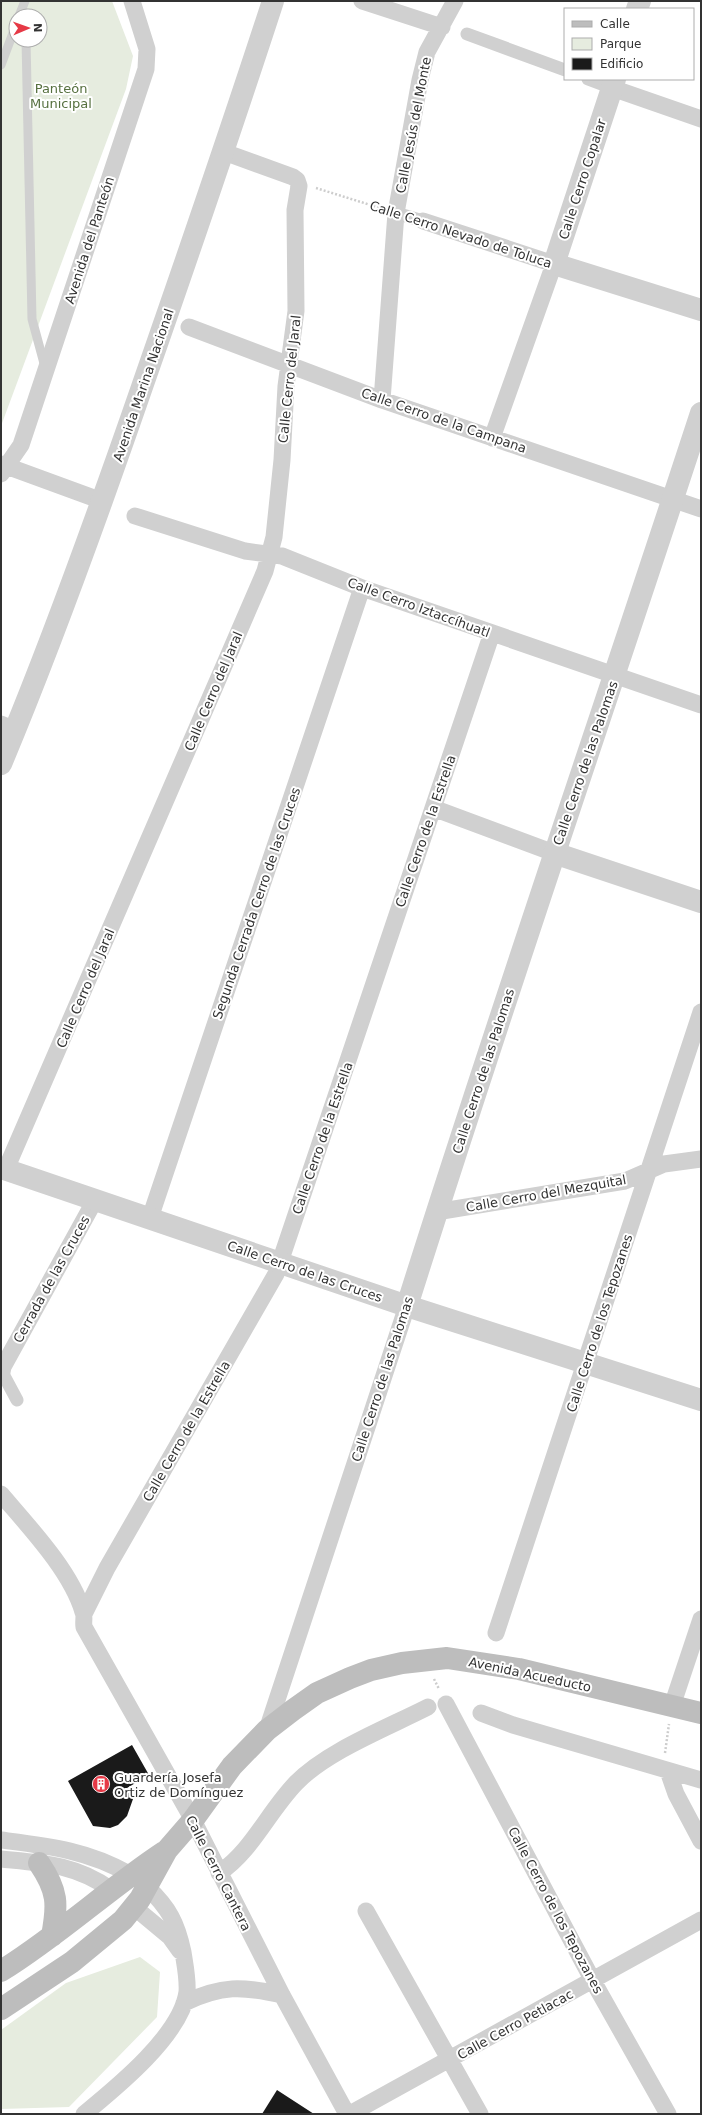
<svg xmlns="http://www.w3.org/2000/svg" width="702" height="2115" font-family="'DejaVu Sans',sans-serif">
	<rect width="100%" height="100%" fill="#fff"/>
	<path fill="#e6ecdf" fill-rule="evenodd" d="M 1,1 L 112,1 L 133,56 L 126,89 L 1,426 ZM 16,16 L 40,16 L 40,40 L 16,40 Z
		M 140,1957 L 160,1972 L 157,2017 L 69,2107 L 1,2109 L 1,2030 L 66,1983 Z"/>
	<path fill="#1a1a1a" d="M 132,1745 L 149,1775 L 127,1788 L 133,1799 L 127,1816 L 118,1825 L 110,1828 L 93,1826 L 68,1781 Z
		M 277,2090 L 314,2114 L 262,2114 Z"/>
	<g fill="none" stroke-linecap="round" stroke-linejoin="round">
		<path stroke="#cdcdcd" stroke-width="2.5" stroke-dasharray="2 2" stroke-linecap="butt" d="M 316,188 L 380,208
			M 434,1679 L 439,1689
			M 665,1753 L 669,1724"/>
		<path stroke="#d0d0d0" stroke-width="9" d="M 19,16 L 25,1
			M 26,40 L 32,319 L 45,367
			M 1,65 L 16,25"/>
		<path stroke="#d0d0d0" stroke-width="13" d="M 467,34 L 565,70
			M 588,79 L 612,88
			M 396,213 L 423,221
			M 2,1372 L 17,1400"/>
		<path stroke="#d0d0d0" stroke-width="17" d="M 362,1 L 442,27
			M 612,88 L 701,119
			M 423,221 L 554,264 L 492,438
			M 189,327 L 382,400 L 701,509
			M 382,400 L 396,213 L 420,80 L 427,52 L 455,1
			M 1,464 L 102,501
			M 1,474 L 21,445 L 146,69 L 147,49 L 132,1
			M 135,516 L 245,551 L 282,556 L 362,588 L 701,705
			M 1,724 L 15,730
			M 433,808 L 554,853
			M 6,1169 L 265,571 L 274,537 L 282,460 L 286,386 L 296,311 L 295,210 L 299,186 L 297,180 L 293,177 L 224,152
			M 436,1212 L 625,1181 L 664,1164 L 701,1159
			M 150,1218 L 362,588
			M 2,1372 L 3,1367 L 95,1200
			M 1,1494 C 29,1527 71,1571 83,1612 C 85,1616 83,1622 84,1627 L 193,1820 L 282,1995 L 347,2114
			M 84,1614 L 107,1568 L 276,1274 L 492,633
			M 496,1633 L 701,1012
			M 446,1704 L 593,1981 L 668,2114
			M 672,1706 L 701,1619
			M 481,1713 L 513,1725 L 701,1780
			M 267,1730 L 407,1306
			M 668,1771 L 676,1794 L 701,1841
			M 1,1840 C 48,1846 87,1850 129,1874
			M 1,1859 C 42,1863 75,1864 110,1889
			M 219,1873 C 252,1851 268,1812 296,1783 C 327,1751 387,1728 428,1707
			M 134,1907 L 170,1937 L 180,1951
			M 366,1911 L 480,2114
			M 184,2003 C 222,1985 242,1986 282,1995
			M 84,2114 C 117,2087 181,2035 187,1992 C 188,1979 185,1965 183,1952 C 177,1923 169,1908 147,1887
			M 350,2114 L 701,1920"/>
		<path stroke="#d0d0d0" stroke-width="22" d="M 637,9 L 640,1
			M 615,79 L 554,264 L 701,310
			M 1,764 C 53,640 98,514 142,387 C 187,258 231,130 273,1
			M 554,853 L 701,902
			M 1,1168 L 407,1306 L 701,1400
			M 407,1306 C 501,1007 604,710 701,413"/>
		<path stroke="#bdbdbd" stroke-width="22" d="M 39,1863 C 58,1891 58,1904 52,1936
			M 1,1971 C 58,1936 108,1889 164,1852
			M 1,2009 L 72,1962 L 123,1920 L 140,1899 L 167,1850 L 193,1820 L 232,1766 L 267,1730 L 293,1710 L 317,1693 L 350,1678 L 371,1670 L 402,1663 L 447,1658 L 519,1669 L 701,1713"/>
	</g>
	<defs>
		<symbol id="building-disc" viewBox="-11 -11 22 22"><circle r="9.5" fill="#e63946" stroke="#fff"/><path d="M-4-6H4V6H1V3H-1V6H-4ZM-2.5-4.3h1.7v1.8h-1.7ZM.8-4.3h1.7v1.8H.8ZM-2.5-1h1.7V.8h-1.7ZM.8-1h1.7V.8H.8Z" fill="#fff"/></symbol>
	</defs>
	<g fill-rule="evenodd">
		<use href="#building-disc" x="91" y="1774" width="20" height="20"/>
	</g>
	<g text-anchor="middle" stroke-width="4" stroke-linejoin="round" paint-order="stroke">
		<g font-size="13" fill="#56703f" stroke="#fff">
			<text x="61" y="93">Panteón<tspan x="61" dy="15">Municipal</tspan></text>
		</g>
		<g font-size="13" fill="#333" stroke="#fff">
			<text transform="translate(413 125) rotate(-79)" y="5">Calle Jesús del Monte</text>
			<text transform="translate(582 179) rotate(-72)" y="5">Calle Cerro Copalar</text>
			<text transform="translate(461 234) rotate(18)" y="5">Calle Cerro Nevado de Toluca</text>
			<text transform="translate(89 240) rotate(-72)" y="5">Avenida del Panteón</text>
			<text transform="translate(289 379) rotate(-84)" y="5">Calle Cerro del Jaral</text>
			<text transform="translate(143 385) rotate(-71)" y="5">Avenida Marina Nacional</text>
			<text transform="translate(444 420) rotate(19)" y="5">Calle Cerro de la Campana</text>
			<text transform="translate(419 607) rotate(20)" y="5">Calle Cerro Iztaccíhuatl</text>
			<text transform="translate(213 691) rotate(-67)" y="5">Calle Cerro del Jaral</text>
			<text transform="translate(585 763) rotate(-71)" y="5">Calle Cerro de las Palomas</text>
			<text transform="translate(425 831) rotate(-71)" y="5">Calle Cerro de la Estrella</text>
			<text transform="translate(256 903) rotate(-71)" y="5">Segunda Cerrada Cerro de las Cruces</text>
			<text transform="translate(85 988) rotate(-67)" y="5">Calle Cerro del Jaral</text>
			<text transform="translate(483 1071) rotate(-72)" y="5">Calle Cerro de las Palomas</text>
			<text transform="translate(322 1138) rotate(-71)" y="5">Calle Cerro de la Estrella</text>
			<text transform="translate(546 1193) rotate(-10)" y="5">Calle Cerro del Mezquital</text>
			<text transform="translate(305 1271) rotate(19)" y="5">Calle Cerro de las Cruces</text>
			<text transform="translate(51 1279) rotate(-61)" y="5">Cerrada de las Cruces</text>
			<text transform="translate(599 1323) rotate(-72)" y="5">Calle Cerro de los Tepozanes</text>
			<text transform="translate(382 1379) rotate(-72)" y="5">Calle Cerro de las Palomas</text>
			<text transform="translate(186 1431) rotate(-60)" y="5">Calle Cerro de la Estrella</text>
			<text transform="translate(530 1674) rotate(12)" y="5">Avenida Acueducto</text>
			<text transform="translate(219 1873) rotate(63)" y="5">Calle Cerro Cantera</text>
			<text transform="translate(556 1910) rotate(62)" y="5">Calle Cerro de los Tepozanes</text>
			<text transform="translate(515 2024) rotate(-29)" y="5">Calle Cerro Petlacac</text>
		</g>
		<g font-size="13" fill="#333" stroke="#fff" text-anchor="start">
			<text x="114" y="1782">Guardería Josefa<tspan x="114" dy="15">Ortiz de Domínguez</tspan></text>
		</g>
	</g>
	<rect width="702" height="2115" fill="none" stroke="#333333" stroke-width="4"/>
	<rect x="564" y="8" width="130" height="72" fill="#ffffff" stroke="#adadad"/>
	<rect x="572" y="21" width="20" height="6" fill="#bdbdbd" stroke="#adadad"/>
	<text x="600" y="28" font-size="12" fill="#333333">Calle</text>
	<rect x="572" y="38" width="20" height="12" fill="#e6ecdf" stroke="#adadad"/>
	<text x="600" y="48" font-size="12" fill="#333333">Parque</text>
	<rect x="572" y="58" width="20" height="12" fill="#1a1a1a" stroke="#adadad"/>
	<text x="600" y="68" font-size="12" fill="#333333">Edificio</text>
	<g transform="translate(28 28) rotate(88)"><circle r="19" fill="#ffffff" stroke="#adadad"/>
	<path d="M0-3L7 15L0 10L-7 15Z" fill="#e63946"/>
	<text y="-6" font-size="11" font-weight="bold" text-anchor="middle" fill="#333333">N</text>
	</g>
</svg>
